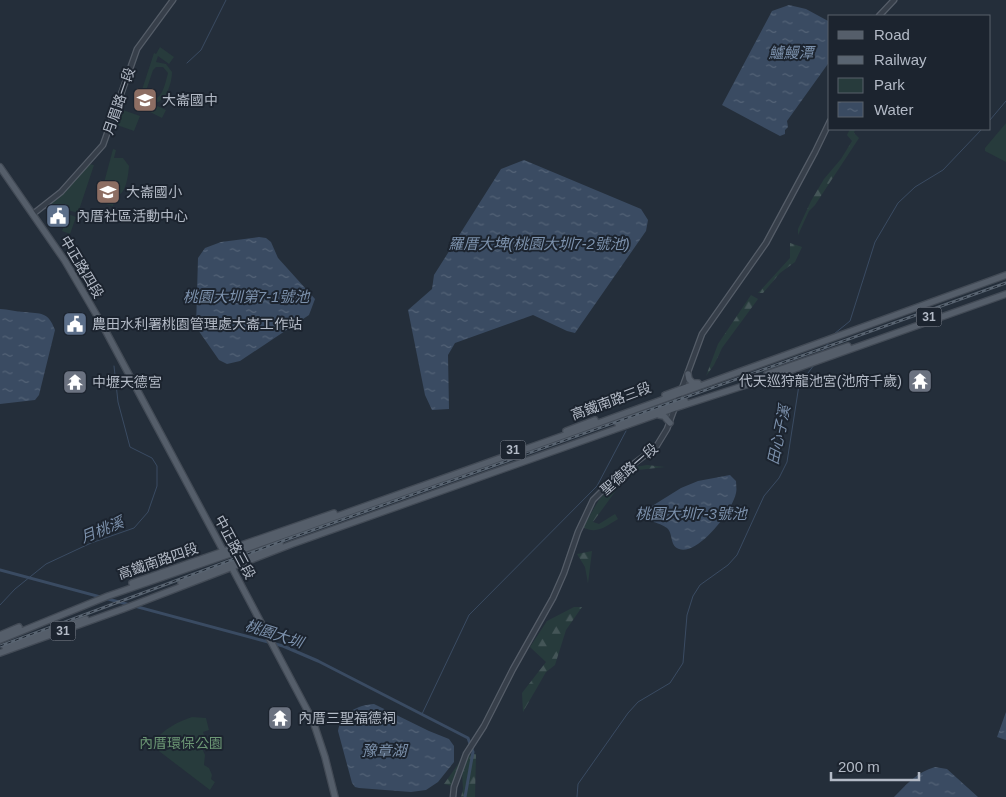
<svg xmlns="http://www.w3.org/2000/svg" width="1006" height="797" font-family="Arial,'Noto Sans TC',sans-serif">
	<defs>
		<pattern id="forest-firs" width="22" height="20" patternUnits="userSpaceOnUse" patternTransform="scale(1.25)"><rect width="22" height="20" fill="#273b3c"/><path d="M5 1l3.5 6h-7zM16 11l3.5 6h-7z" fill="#445557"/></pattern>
		<pattern id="water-ripples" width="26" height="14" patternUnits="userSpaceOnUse" patternTransform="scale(1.25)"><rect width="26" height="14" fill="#3a4b62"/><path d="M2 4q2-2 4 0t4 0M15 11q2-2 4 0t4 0" fill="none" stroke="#546377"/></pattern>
	</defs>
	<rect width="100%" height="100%" fill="#242e3a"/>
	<path fill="url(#forest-firs)" d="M 850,129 L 855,129 L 854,133 L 859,138 L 815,205 L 809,211 L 798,235 L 798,229 L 811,201 L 824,179 L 841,159 L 852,141 L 847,135 Z
		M 790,243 L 802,247 L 795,262 L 780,273 L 763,293 L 758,293 L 790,258 Z
		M 751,295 L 758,299 L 722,348 L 714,365 L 706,376 L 718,344 Z
		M 647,465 L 665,467 L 638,470 L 617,489 L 593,522 L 599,524 L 615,514 L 618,519 C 606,526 597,535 583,527 L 600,498 L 635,467 Z
		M 592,551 L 588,583 L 585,567 L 577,554 Z
		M 574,607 L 582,607 L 566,630 L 555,665 L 546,672 L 523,712 L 522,693 L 546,662 L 530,647 L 547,621 Z
		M 476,754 L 475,797 L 461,797 L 463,789 L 462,772 L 468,755 Z
		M 461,760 L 452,786 L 444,784 Z"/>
	<path fill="#273b3c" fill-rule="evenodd" d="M 160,47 L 174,57 L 169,64 L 158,56 L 156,62 L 166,64 L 172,72 C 172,86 162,114 144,98 L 142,104 L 138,102 L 154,53 L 156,54 ZM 156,67 L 163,67 L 168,73 C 165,84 161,107 147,95 L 146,91 L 153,70 Z
		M 153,104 L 166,110 L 162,118 L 150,112 Z
		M 123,110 L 140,116 L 134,131 L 117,125 Z
		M 1006,123 L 1006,162 L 985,151 L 985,148 Z
		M 113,149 L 116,150 L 114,158 L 123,158 L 129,166 C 128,178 126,196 113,198 L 115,199 L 113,206 L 102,203 L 103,199 L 100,198 Z
		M 89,164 L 94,165 L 78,213 L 53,206 L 51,203 L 63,194 Z
		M 68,214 L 76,217 L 70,234 L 62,231 Z
		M 192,717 L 206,718 L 209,730 L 203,732 L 206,740 L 201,746 L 205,755 L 204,765 L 209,768 L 212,775 L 211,779 L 215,782 L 210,790 L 151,745 C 164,729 173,724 192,717 Z"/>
	<path fill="url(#water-ripples)" d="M 789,5 L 806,9 L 830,22 L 830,61 L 787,121 L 788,127 L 785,130 L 785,134 L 780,136 L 722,105 L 772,11 Z
		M 524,160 L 641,209 L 648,220 L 646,231 L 575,333 L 567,331 L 533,315 L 455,343 L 448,355 L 449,409 L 432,410 L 425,395 L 408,310 L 432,289 L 434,275 L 501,169 Z
		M 259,237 L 266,238 L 271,242 L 278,258 L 315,299 L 309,315 L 240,361 L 227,364 L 219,360 L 196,327 L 198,258 L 205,248 L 221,242 Z
		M 0,309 C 8,309 16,312 24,312 C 41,314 48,311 55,330 L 39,395 L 35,400 L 0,404 Z
		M 730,475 L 736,481 C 736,485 737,489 736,493 C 733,510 698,556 679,549 C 670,546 673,535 668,529 C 664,524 643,519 636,516 L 681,488 L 698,481 Z
		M 374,704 L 429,731 L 449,739 L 454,746 L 454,762 L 438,782 L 426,790 L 411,792 L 359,788 L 355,787 L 352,783 L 338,731 C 341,713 358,705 374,704 Z
		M 1006,712 L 1006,740 L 997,737 Z
		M 935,767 L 947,769 L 978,797 L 894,797 C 907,784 917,772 935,767 Z"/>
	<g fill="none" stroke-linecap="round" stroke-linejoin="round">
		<path stroke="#3a4b62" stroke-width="1" d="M 187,63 L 201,50 L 226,0
			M 990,120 L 1006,101
			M 834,334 L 850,321 L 875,242 L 898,203 L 915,187 L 943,170 L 982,129
			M 821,353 L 829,342
			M 0,605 L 15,589 L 46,564 L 91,543 L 134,528 L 148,512 L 157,486 L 157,466 L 152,458 L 130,447 L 118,402 L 114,366
			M 422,714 L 469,615 L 597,486 L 626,431
			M 577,797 L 578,784 L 628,713 L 638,702 L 670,683 L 683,663 L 687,615 L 693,596 L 700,585 L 728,565 L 737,555 L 764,496 L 779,478 L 787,462 L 799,385 L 814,365"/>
		<path stroke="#3a4b62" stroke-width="3" d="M 0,570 L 283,646 L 318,661 L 468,738 L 473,752 L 465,797"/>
		<defs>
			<path id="minor" d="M 879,16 L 894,0
				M 33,214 L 61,192 L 103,145 L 137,49 L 173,0
				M 453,797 L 454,787 L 466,754 L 484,726 L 513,669 L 553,598 L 564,573 L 578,532 L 593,500 L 616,477 L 656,447 L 667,429 L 702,334 L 766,243 L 815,152 L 830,121"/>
			<path id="major" d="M 0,167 L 65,261 L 103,326 L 225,554
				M 688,374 L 689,379 L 693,383 L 698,383
				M 767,374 L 848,346
				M 665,395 L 692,385
				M 659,415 L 664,416 L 670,423
				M 618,424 L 685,401
				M 566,431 L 595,420
				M 241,559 L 280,544
				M 230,564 L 313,721 L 325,757 L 335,797
				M 132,583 L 334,513
				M 181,583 L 233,562
				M 0,635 L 19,627
				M 0,640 L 108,596 L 259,544 L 579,430 L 1006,275
				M 5,647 L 86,619
				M 0,653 L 123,609 L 292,544 L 675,408 L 792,370 L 1006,294"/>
		</defs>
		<use href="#minor" stroke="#555d68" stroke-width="7"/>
		<use href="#major" stroke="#434b56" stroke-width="8"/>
		<use href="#minor" stroke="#373f4a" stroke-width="4.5"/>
		<use href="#major" stroke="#555e6a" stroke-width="5.5"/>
		<defs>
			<path id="rail" d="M 0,646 L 285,540 L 1006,283"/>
		</defs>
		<use href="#rail" stroke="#596471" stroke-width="3"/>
		<use href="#rail" stroke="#1c242f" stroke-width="1" stroke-dasharray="4" stroke-linecap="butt"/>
	</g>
	<defs>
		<symbol id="school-square" viewBox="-11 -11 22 22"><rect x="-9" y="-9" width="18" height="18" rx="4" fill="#8d6e63" stroke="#1c242f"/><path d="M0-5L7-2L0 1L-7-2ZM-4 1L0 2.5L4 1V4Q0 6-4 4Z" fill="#fff"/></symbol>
		<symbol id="civic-square" viewBox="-11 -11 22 22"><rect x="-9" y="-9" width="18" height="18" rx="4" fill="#5c6f8a" stroke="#1c242f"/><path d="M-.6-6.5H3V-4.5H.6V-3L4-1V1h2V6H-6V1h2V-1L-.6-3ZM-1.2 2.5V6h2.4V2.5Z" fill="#fff"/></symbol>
		<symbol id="temple-square" viewBox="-11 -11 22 22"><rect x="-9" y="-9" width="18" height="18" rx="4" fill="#6b7280" stroke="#1c242f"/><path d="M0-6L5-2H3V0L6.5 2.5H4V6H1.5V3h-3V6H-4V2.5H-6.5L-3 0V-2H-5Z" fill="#fff"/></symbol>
	</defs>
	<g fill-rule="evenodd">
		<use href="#school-square" x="131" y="86" width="28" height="28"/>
		<use href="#school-square" x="94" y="178" width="28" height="28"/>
		<use href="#civic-square" x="44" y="202" width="28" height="28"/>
		<use href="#civic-square" x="61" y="310" width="28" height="28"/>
		<use href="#temple-square" x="906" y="367" width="28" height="28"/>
		<use href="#temple-square" x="61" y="368" width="28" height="28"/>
		<use href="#temple-square" x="266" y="704" width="28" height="28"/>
	</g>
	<g text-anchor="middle" stroke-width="4" stroke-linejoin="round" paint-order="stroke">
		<g fill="#1c242f" stroke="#868d99" stroke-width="1">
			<rect x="916.5" y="307.5" width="25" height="19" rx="4"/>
			<rect x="500.5" y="440.5" width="25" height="19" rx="4"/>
			<rect x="50.5" y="621.5" width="25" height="19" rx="4"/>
		</g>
		<g font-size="12" font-weight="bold" fill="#b3bac6">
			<text x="929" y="321">31</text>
			<text x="513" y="454">31</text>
			<text x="63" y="635">31</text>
		</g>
		<g font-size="14" fill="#b3bac6" stroke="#1c242f" text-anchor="start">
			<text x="162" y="105">大崙國中</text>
			<text x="126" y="197">大崙國小</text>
			<text x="76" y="221">內厝社區活動中心</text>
			<text x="92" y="329">農田水利署桃園管理處大崙工作站</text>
			<text x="902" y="386" text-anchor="end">代天巡狩龍池宮(池府千歲)</text>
			<text x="92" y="387">中壢天德宮</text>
			<text x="298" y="723">內厝三聖福德祠</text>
		</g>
		<g font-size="14" fill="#b3bac6" stroke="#1c242f">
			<text transform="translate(119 101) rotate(-71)" y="5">月眉路一段</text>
			<text transform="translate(82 267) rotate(59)" y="5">中正路四段</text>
			<text transform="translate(611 401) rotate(-20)" y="5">高鐵南路三段</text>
			<text transform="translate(629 469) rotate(-41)" y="5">聖德路一段</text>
			<text transform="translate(235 547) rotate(62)" y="5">中正路三段</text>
			<text transform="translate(158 561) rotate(-19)" y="5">高鐵南路四段</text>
		</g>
		<g font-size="14" fill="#6b9674" stroke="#1c242f">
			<text x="181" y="748">內厝環保公園</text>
		</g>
		<g font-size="15" font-style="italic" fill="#7c91ac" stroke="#1c242f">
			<text x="791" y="58">鱸鰻潭</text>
			<text x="539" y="249">羅厝大埤(桃園大圳7-2號池)</text>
			<text x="246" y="302">桃園大圳第7-1號池</text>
			<text transform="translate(779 435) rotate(-78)" y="5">田心子溪</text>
			<text x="691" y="519">桃園大圳7-3號池</text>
			<text transform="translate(102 530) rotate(-22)" y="5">月桃溪</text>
			<text transform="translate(274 634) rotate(18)" y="5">桃園大圳</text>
			<text x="384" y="756">豫章湖</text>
		</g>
	</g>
	<rect x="828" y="15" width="162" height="115" fill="#1c242f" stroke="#58606b"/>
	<rect x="838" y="31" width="25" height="8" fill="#555e6a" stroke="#58606b"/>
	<text x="874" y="40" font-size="15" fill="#b3bac6">Road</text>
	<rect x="838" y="56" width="25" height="8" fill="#596471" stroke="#58606b"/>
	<text x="874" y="65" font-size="15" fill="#b3bac6">Railway</text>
	<rect x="838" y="78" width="25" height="15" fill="#273b3c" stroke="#58606b"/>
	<text x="874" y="90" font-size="15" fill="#b3bac6">Park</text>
	<rect x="838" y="102" width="25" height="15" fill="url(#water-ripples)" stroke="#58606b"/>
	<text x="874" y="115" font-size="15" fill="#b3bac6">Water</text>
	<path d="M831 772v8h88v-8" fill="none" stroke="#b3bac6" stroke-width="2.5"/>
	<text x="838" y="772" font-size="15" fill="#b3bac6" stroke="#1c242f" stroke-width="4" paint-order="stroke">200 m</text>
</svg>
